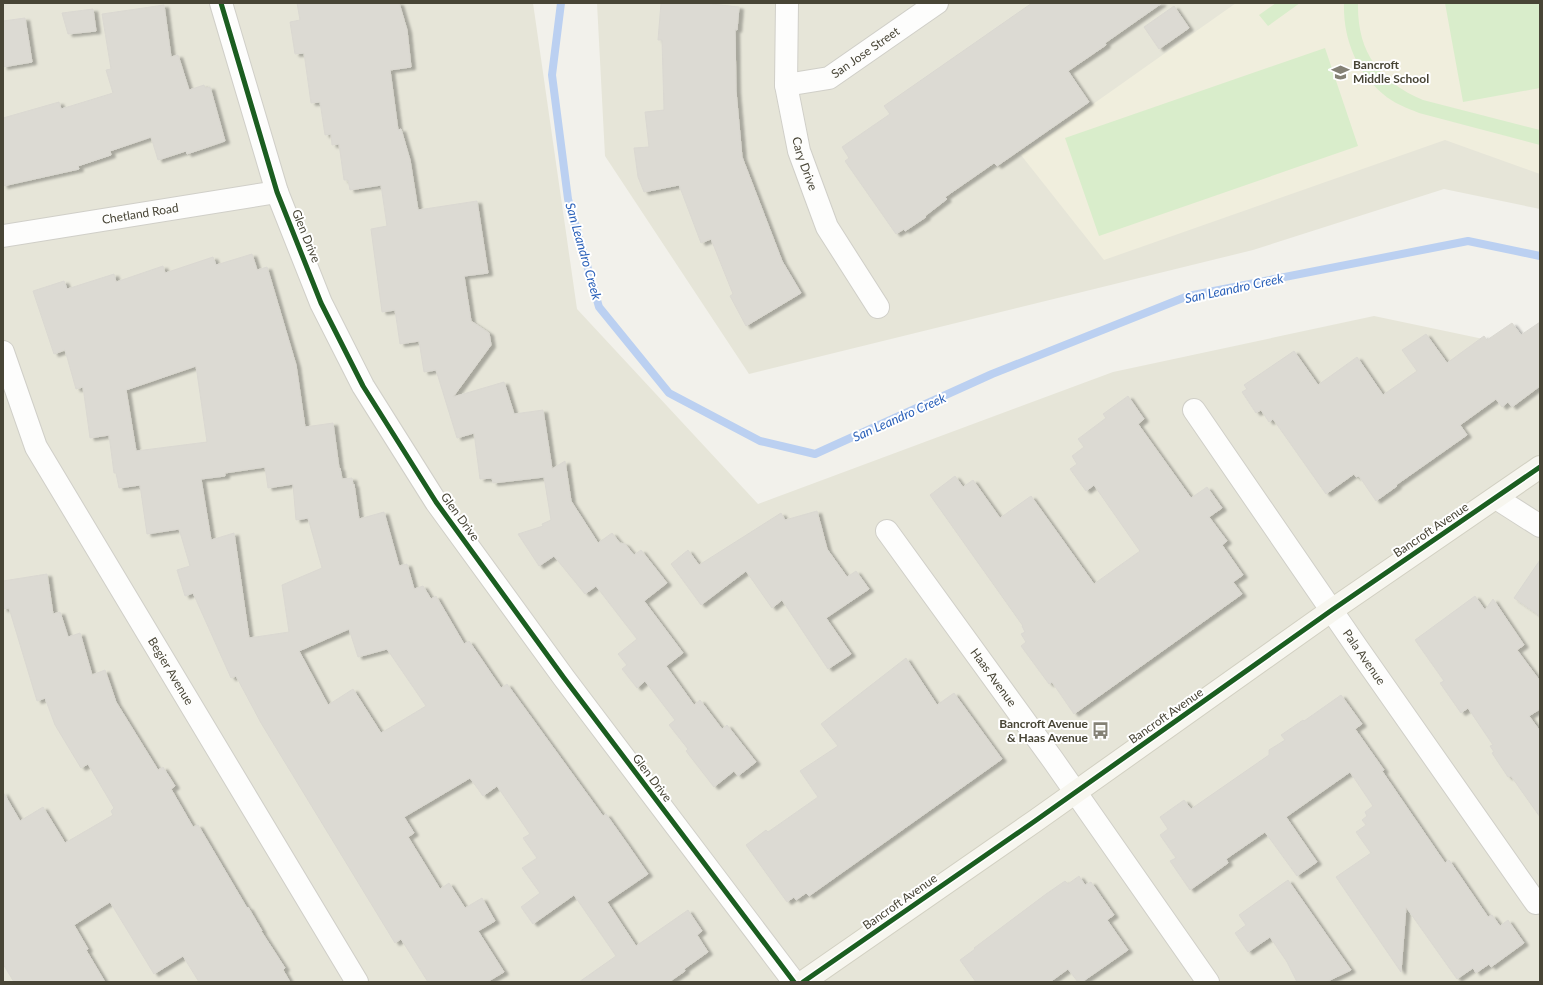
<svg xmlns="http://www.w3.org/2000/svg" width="1543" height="985" font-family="Lato,sans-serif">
	<defs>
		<filter id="shadow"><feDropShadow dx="4.5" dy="2.5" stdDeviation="1" flood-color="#0004"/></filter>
	</defs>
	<rect width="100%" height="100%" fill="#f2f1eb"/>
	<path fill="#e6e5d8" d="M 3,3 L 533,3 L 577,309 L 758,504 L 1113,372 L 1374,316 L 1540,351 L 1540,982 L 3,982 Z
		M 597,3 L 1540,3 L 1540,209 L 1444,189 L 1253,250 L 749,374 L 605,156 Z"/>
	<path fill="#f0eedd" d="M 1236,3 L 1540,3 L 1540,174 L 1445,140 L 1104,260 L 1021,155 Z"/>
	<path fill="#d9edcb" d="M 1276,3 L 1300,3 L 1268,26 L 1259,15 Z
		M 1344,3 L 1358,3 C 1357,52 1379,81 1423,100 L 1540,130 L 1540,145 L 1419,113 C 1407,108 1393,103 1383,94 C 1356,71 1343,38 1344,3 Z
		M 1445,3 L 1540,3 L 1540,88 L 1463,102 Z
		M 1325,48 L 1358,146 L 1099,236 L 1065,138 Z"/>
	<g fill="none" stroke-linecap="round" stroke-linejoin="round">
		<path stroke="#bbd0f1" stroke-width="8" d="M 561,3 L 552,75 L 568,199 L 599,307 L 669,393 L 760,441 L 815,454 L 992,374 L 1188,296 L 1468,241 L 1540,256"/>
	</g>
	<path fill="#dcdad3" stroke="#dad8d1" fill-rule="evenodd" filter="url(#shadow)" d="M 297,3 L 399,3 L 407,30 L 411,67 L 390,70 L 398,130 L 401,129 L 410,160 L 418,210 L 477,201 L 488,273 L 464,276 L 471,321 L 489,333 L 491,345 L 453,397 L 504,382 L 514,414 L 543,410 L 552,469 L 565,461 L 571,501 L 598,543 L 612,533 L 620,543 L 625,544 L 634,555 L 641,550 L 667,583 L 644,601 L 683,653 L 666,666 L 694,705 L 700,700 L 722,729 L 727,725 L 756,762 L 738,776 L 734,771 L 714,787 L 686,751 L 688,749 L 669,725 L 675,720 L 645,681 L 637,688 L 622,669 L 627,665 L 618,654 L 637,639 L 596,586 L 585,594 L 554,556 L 539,566 L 518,534 L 543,526 L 542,524 L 551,520 L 544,477 L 493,483 L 492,478 L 480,479 L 474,433 L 457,438 L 436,370 L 424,372 L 419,341 L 400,344 L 395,310 L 382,312 L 371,229 L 387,226 L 381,185 L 350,190 L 348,180 L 344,180 L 339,144 L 332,145 L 331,134 L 325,135 L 320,102 L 311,103 L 304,53 L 295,54 L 290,22 L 300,20 Z
		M 661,3 L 712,3 L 712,4 L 739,7 L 737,30 L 735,29 L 736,91 L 742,157 L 782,261 L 801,293 L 746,326 L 730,296 L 733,294 L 711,239 L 701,243 L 679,185 L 644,192 L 638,177 L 634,148 L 649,147 L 645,112 L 664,110 L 662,40 L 658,40 Z
		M 1032,3 L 1162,3 L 1105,43 L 1106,45 L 1068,71 L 1089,102 L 997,166 L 994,163 L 945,197 L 947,199 L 925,216 L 926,217 L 905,231 L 904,229 L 896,234 L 845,161 L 849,158 L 842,147 L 890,114 L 884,106 Z
		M 164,5 L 171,57 L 178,55 L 189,90 L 204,85 L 205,88 L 210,87 L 225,141 L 187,154 L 186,151 L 158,160 L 151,137 L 110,151 L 111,155 L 78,166 L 79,169 L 3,186 L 3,118 L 59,102 L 61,109 L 113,93 L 106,70 L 111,69 L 102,14 Z
		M 1174,6 L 1189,28 L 1159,49 L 1144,27 Z
		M 93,9 L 96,31 L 68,34 L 62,13 Z
		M 25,18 L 32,62 L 3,67 L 3,21 Z
		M 252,254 L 257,270 L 267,267 L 296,365 L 305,427 L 333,423 L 339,468 L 340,468 L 342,479 L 352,478 L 353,485 L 354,484 L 359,519 L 384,512 L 399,566 L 407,564 L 414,589 L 423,586 L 431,599 L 436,596 L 464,644 L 469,641 L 501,688 L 507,684 L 603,816 L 606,814 L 628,845 L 648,874 L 607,902 L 636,946 L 688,910 L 702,931 L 697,935 L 708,952 L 684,969 L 685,971 L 669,982 L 579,982 L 616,956 L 574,895 L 533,924 L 521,907 L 540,893 L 522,868 L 537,858 L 523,838 L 530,834 L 497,786 L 483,796 L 470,778 L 404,817 L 414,833 L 408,837 L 440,889 L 449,883 L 465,908 L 482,898 L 495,921 L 478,931 L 504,972 L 487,982 L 428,982 L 401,939 L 395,943 L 261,723 L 236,676 L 231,678 L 193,593 L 185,596 L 177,570 L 190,566 L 179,529 L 147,534 L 140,485 L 119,488 L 116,473 L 114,473 L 109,435 L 90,438 L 83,387 L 76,389 L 65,350 L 54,354 L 33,291 L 64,281 L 67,289 L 114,274 L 116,282 L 163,266 L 165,273 L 213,257 L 216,265 ZM 196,366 L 207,442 L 136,451 L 126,390 ZM 265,467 L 268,488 L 293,484 L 296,520 L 308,518 L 322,568 L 282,585 L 289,632 L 249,638 L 234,533 L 211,540 L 201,479 L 225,476 L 225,473 ZM 349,629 L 358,657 L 387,649 L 426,706 L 381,733 L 353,689 L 328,705 L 299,651 Z
		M 1540,322 L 1540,386 L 1512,407 L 1508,402 L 1502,407 L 1496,399 L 1460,425 L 1467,435 L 1396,485 L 1397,486 L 1376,501 L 1359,476 L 1356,477 L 1354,474 L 1326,494 L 1273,419 L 1269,422 L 1261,410 L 1256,413 L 1242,392 L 1247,389 L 1244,385 L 1294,351 L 1318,385 L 1357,357 L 1383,395 L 1417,371 L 1402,350 L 1426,334 L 1447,363 L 1484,336 L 1487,340 L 1512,323 L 1521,335 Z
		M 1128,396 L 1144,419 L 1138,424 L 1191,498 L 1207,487 L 1222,508 L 1209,517 L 1227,541 L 1222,545 L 1243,575 L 1233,582 L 1242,594 L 1074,714 L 1052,682 L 1049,684 L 1021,646 L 1026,642 L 1021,634 L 1025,632 L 1022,626 L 1023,626 L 930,495 L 955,476 L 963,487 L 973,480 L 1000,518 L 1031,496 L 1094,584 L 1140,551 L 1094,485 L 1086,491 L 1070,469 L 1077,464 L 1072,456 L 1084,447 L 1078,439 L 1106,418 L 1103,414 Z
		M 817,511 L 827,549 L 847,577 L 856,571 L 869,589 L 826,618 L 851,654 L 828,669 L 782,600 L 772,608 L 746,571 L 701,605 L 671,564 L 688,550 L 699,565 L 781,513 L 785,520 Z
		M 1540,560 L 1540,616 L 1514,598 Z
		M 47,574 L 53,614 L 60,612 L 68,637 L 80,633 L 92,675 L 105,670 L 116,702 L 158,770 L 163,767 L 175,786 L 171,789 L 193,827 L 198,825 L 247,908 L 248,907 L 262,931 L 261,931 L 285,968 L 283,970 L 290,982 L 199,982 L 183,956 L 154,974 L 110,902 L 74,925 L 88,949 L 86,950 L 105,982 L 14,982 L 3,964 L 3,792 L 20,821 L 43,807 L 65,843 L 113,815 L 111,811 L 114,808 L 88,764 L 81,768 L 55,725 L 45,698 L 37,701 L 9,608 L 3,609 L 3,581 Z
		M 1475,596 L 1485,610 L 1493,599 L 1524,645 L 1517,650 L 1540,681 L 1540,709 L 1529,716 L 1540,731 L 1540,817 L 1511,776 L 1508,777 L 1492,753 L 1494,752 L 1490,746 L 1493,745 L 1468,708 L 1461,713 L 1440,683 L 1444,681 L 1415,640 Z
		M 906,658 L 937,705 L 954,693 L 1002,759 L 809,896 L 806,893 L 796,900 L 794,897 L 787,902 L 746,845 L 766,830 L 768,832 L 818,797 L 800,771 L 838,746 L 821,724 Z
		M 1341,695 L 1362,724 L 1355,729 L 1384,770 L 1382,771 L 1445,863 L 1449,860 L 1488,917 L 1492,915 L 1500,926 L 1508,920 L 1524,943 L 1491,967 L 1489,964 L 1476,973 L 1473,968 L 1457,979 L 1406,907 L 1401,972 L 1336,877 L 1371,853 L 1356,832 L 1366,825 L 1362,820 L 1367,816 L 1365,812 L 1373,806 L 1350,772 L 1286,817 L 1317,862 L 1297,876 L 1265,832 L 1226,859 L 1228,863 L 1190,890 L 1170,861 L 1176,858 L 1160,835 L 1168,829 L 1160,817 L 1184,800 L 1191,809 L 1269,755 L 1269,750 L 1285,740 L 1281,735 L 1303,720 L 1304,721 Z
		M 1079,876 L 1085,885 L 1091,882 L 1114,915 L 1107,920 L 1128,950 L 1082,982 L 1078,982 L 1068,969 L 1050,982 L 976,982 L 960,960 L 975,949 L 974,948 L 1046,894 L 1065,881 L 1068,884 Z
		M 1288,880 L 1351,970 L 1326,982 L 1297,982 L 1287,962 L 1270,937 L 1248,952 L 1235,933 L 1246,925 L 1239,915 Z"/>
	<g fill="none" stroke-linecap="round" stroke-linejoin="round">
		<defs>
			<g id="street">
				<path d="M 221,3 L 277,192 L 321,303 L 363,386 L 436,502 L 564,678 L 794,982"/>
				<path id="s1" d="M 787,3 L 786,85 L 799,151 L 827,227 L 878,307"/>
				<path id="s2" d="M 786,85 L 829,78 L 937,3"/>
				<path id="s3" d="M 3,236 L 277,192"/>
				<path id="s4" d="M 3,352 L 36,447 L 357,982"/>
				<path id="s5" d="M 1194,410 L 1356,646 L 1536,903"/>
				<path d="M 1496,498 L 1540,526"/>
				<path id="s6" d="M 887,531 L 1053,760 L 1208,982"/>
			</g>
			<path id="secondary" d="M 803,982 L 1035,821 L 1332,610 L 1540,467"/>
		</defs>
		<use href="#street" stroke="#d0cfc8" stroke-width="24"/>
		<use href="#secondary" stroke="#d2d0c2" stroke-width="24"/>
		<use href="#street" stroke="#fdfdfc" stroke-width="22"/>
		<use href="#secondary" stroke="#f7f6ef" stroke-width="22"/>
		<defs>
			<path id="cycleway" d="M 221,3 L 277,192 L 321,303 L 363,386 L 436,502 L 564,678 L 794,982
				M 803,982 L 1035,821 L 1332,610 L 1540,467"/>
		</defs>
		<use href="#cycleway" stroke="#fff" stroke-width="8"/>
		<use href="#cycleway" stroke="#1b5e20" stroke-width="5"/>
	</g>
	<defs>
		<symbol id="school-bare" viewBox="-9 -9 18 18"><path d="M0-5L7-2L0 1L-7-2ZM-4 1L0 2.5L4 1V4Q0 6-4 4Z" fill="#848175" stroke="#fff" stroke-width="2.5" paint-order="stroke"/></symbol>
		<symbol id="bus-bare" viewBox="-9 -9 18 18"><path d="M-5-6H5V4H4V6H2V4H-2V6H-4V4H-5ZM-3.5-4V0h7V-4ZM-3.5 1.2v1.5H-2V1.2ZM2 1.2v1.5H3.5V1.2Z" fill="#848175" stroke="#fff" stroke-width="2.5" paint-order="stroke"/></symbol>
	</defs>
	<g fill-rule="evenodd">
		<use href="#school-bare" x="1328" y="60" width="25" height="25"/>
		<use href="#bus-bare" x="1088" y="718" width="25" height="25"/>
	</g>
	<g text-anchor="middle" stroke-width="4" stroke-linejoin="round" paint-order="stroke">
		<g font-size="12" fill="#484536" stroke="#fff">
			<text dy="4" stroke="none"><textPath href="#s2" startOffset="88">San Jose Street</textPath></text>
			<text dy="4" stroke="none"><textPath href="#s1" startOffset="163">Cary Drive</textPath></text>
			<text dy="4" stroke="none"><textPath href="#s3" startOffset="139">Chetland Road</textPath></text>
			<text transform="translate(306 236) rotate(68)" y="4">Glen Drive</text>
			<text transform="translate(460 517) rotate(54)" y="4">Glen Drive</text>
			<text transform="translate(1431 530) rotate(-34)" y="4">Bancroft Avenue</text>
			<text dy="4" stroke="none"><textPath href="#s5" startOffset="300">Pala Avenue</textPath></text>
			<text dy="4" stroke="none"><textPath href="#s4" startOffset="362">Begier Avenue</textPath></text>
			<text dy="4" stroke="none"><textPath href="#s6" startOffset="181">Haas Avenue</textPath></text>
			<text transform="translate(1166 716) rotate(-35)" y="4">Bancroft Avenue</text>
			<text transform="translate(652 778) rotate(53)" y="4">Glen Drive</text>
			<text transform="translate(900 902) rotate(-35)" y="4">Bancroft Avenue</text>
		</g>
		<g font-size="12" font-weight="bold" fill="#484536" stroke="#fff" text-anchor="start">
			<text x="1353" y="69">Bancroft<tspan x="1353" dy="14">Middle School</tspan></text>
			<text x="1088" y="728" text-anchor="end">Bancroft Avenue<tspan x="1088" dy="14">&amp; Haas Avenue</tspan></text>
		</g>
		<g font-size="13" font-style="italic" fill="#2b61b9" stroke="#fff">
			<text transform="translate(584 251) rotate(74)" y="5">San Leandro Creek</text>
			<text transform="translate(1234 288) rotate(-12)" y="5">San Leandro Creek</text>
			<text transform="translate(899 417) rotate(-24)" y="5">San Leandro Creek</text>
		</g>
	</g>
	<rect width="1543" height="985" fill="none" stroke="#484536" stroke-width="8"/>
</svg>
